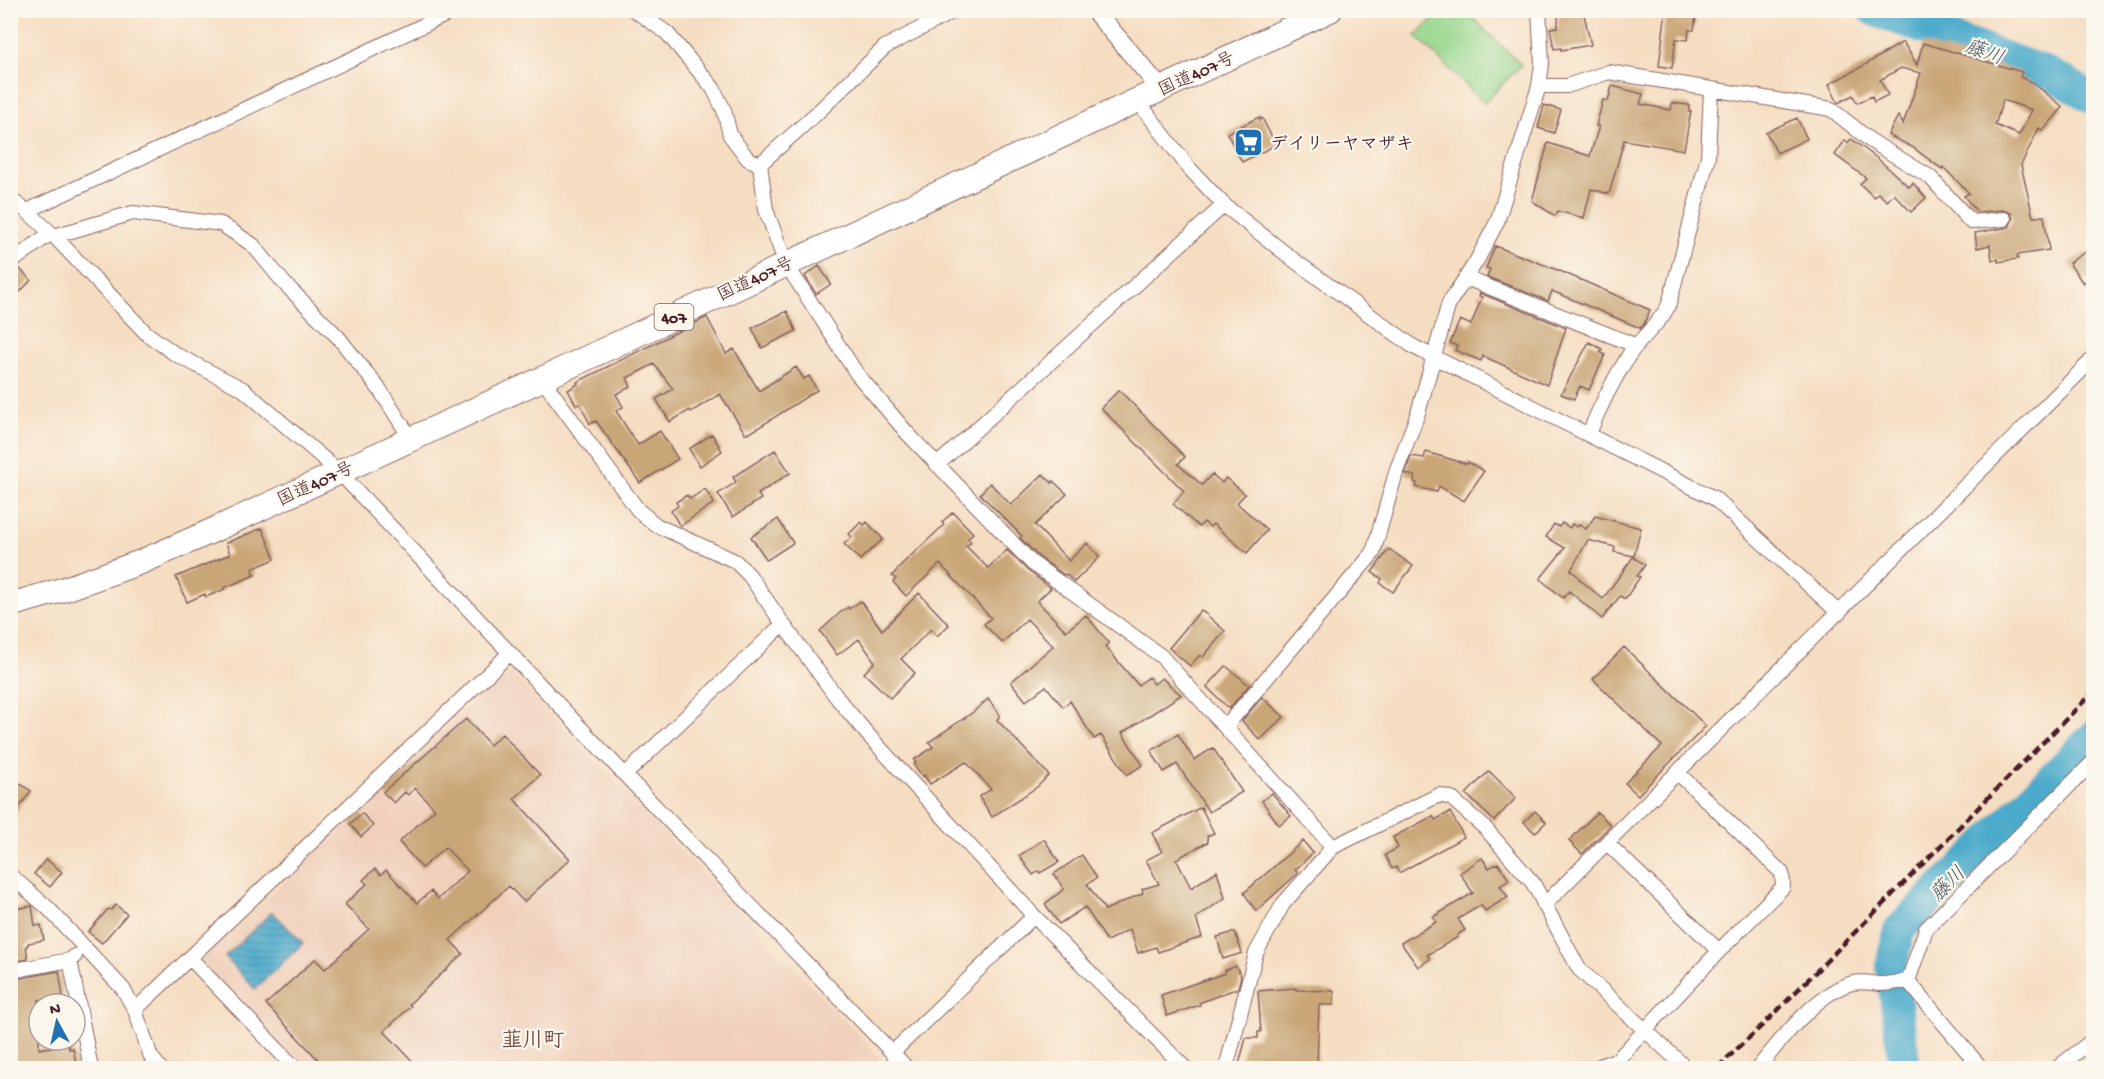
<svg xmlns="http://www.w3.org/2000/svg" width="2104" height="1079" font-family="'Gochi Hand','Klee One',sans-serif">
	<defs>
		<pattern id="water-rules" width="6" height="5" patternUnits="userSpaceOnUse" patternTransform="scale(1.5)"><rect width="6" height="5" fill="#4caacb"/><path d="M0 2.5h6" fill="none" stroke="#418aa5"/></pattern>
	</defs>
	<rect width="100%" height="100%" fill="#fbf7ec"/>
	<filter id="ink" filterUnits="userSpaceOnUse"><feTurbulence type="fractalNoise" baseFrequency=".0167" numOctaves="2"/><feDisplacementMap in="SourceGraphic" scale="12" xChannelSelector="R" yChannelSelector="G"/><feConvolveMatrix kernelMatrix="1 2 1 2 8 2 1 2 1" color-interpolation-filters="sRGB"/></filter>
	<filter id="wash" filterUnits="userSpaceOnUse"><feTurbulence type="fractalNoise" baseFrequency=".008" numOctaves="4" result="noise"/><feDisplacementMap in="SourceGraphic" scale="24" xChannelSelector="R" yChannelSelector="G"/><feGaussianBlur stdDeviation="1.35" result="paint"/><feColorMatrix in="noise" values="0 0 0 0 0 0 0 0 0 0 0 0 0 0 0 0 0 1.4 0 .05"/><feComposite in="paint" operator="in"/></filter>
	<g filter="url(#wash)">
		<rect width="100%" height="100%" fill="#f5ddc1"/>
		<path fill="#f0d0bb" d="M 511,672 L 617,784 L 890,1068 L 302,1068 L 203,964 L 204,957 L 503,673 Z"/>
		<path fill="#96d68c" stroke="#707a5c" stroke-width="1.5" d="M 1441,11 L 1466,11 L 1521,65 L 1484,103 L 1416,36 Z"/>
		<path fill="url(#water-rules)" stroke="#4b647b" stroke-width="1.5" d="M 272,912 L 303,943 L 255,989 L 225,957 Z"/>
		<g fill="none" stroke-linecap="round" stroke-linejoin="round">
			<path stroke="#4caacb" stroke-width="32" d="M 1873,10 L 2051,74 L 2094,99
				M 1905,1068 L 1891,966 L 1899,930 L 2094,736"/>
		</g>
		<g id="blocks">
			<path fill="#c9a677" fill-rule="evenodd" d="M 1558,10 L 1583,10 L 1591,45 L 1561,50 L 1561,48 L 1554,49 L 1550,28 L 1558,27 Z
				M 1666,10 L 1697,10 L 1694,30 L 1689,30 L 1688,40 L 1676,39 L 1672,68 L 1659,66 Z
				M 1903,42 L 1917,65 L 1923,43 L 2022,72 L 2020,77 L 2032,82 L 2063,107 L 2043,131 L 2039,128 L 2021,165 L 2033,217 L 2044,216 L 2049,250 L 2017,255 L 2018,259 L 1998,262 L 1998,259 L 1992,260 L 1990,245 L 1977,248 L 1975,233 L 2009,227 L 2013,219 L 2011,213 L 2003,210 L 1977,212 L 1964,196 L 1969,193 L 1943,167 L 1942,169 L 1912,147 L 1888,135 L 1898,116 L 1903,124 L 1921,73 L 1901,68 L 1880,80 L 1888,95 L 1874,102 L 1872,96 L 1857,103 L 1853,95 L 1838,103 L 1829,84 L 1863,66 ZM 2003,100 L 2032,110 L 2019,135 L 1995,125 Z
				M 1612,86 L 1643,94 L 1640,104 L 1671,110 L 1672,103 L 1689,105 L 1689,111 L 1691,111 L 1684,150 L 1624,140 L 1609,194 L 1591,189 L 1584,218 L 1558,211 L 1555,216 L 1532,201 L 1548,143 L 1590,156 L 1599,126 L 1596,126 L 1603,100 L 1608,101 Z
				M 1544,105 L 1561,110 L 1554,133 L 1538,128 Z
				M 1259,117 L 1260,120 L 1262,118 L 1276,145 L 1242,162 L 1227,133 Z
				M 1797,118 L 1807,139 L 1777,153 L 1766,132 Z
				M 1851,139 L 1878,159 L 1909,187 L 1913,183 L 1926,198 L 1911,212 L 1894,194 L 1887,201 L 1878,193 L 1874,197 L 1860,184 L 1866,178 L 1835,155 L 1845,140 L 1848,143 Z
				M 1495,246 L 1560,271 L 1650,310 L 1644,324 L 1640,328 L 1552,291 L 1548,301 L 1487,277 L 1490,269 L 1486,268 Z
				M 2085,252 L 2094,264 L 2094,273 L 2083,283 L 2069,263 Z
				M 819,266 L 831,284 L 816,294 L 805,276 Z
				M 19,268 L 31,280 L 18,294 L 10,286 L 10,272 Z
				M 1480,293 L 1566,328 L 1547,385 L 1483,356 L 1481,361 L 1455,350 L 1457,346 L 1450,343 L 1460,320 L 1471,325 L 1482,297 L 1479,296 Z
				M 787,311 L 796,331 L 762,348 L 752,328 Z
				M 707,317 L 726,354 L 734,349 L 759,391 L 796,367 L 804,379 L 809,376 L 817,390 L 750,433 L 745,433 L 720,394 L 691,412 L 690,410 L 670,422 L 656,399 L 673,389 L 654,364 L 627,378 L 631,387 L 616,394 L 623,407 L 616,411 L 638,445 L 660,431 L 678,459 L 640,483 L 596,421 L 590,424 L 580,404 L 576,405 L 568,390 L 578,384 L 577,382 Z
				M 1589,342 L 1602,349 L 1600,352 L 1605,355 L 1589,390 L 1580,386 L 1574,399 L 1561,394 Z
				M 1119,390 L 1185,457 L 1178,464 L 1202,485 L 1212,474 L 1222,483 L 1226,478 L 1245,494 L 1237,503 L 1267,530 L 1247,553 L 1213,524 L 1210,527 L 1204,522 L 1199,527 L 1173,504 L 1184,491 L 1101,408 Z
				M 712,434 L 722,451 L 700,466 L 689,449 Z
				M 775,450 L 790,473 L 758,494 L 761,499 L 733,517 L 718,494 L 736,482 L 733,477 Z
				M 1426,452 L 1467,464 L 1468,462 L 1484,471 L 1464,501 L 1439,486 L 1437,492 L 1416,487 L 1417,483 L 1414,482 L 1415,476 L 1405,474 L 1411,456 L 1424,458 Z
				M 1043,474 L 1052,483 L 1053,481 L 1067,494 L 1035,525 L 1069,561 L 1087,543 L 1100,557 L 1074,582 L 1066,574 L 1064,575 L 1038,556 L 1020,538 L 1022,536 L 980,494 L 990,483 L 1011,505 Z
				M 705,489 L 714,503 L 680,526 L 671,511 L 678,506 L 676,502 L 687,495 L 690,499 Z
				M 953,512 L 973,533 L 968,538 L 971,542 L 966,546 L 988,568 L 1007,550 L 1027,570 L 1051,588 L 1037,601 L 1066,631 L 1086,615 L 1109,643 L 1105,646 L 1138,685 L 1149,677 L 1154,684 L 1162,678 L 1181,695 L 1122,733 L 1143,765 L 1127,775 L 1101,735 L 1094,739 L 1070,701 L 1063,707 L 1046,686 L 1026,701 L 1011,682 L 1053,646 L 1027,619 L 1002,643 L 984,624 L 991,618 L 940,564 L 906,596 L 893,582 L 896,579 L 892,576 L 901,565 L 944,525 L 942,522 Z
				M 1595,516 L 1641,528 L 1634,556 L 1614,552 L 1615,547 L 1588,540 L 1571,570 L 1580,578 L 1579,579 L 1603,599 L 1633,557 L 1645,565 L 1637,576 L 1640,577 L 1625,599 L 1620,596 L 1602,619 L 1569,591 L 1563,598 L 1540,579 L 1565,548 L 1546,537 L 1554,524 L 1559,527 L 1562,523 L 1570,528 L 1572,524 L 1577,527 L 1579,525 L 1586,529 Z
				M 778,519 L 793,543 L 767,560 L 751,537 Z
				M 861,522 L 864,525 L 867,522 L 883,539 L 860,560 L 844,544 L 852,537 L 849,534 Z
				M 262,528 L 275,559 L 252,569 L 255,575 L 224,588 L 225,589 L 206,597 L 205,594 L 187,602 L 176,577 L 230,554 L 226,543 Z
				M 1389,549 L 1413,566 L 1393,592 L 1380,583 L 1382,579 L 1372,572 Z
				M 919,593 L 949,625 L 937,636 L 931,629 L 901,659 L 915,673 L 890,698 L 864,673 L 875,662 L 859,639 L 837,655 L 820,631 L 842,611 L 848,607 L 849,609 L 861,601 L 882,630 Z
				M 1201,610 L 1225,631 L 1203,657 L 1200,655 L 1190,666 L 1169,648 Z
				M 1624,647 L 1706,726 L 1638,795 L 1625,783 L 1662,746 L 1593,679 Z
				M 1226,666 L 1249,685 L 1229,709 L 1207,687 Z
				M 1262,697 L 1284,717 L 1260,740 L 1242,721 Z
				M 988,699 L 1000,715 L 997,720 L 1049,775 L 1037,787 L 992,817 L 979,797 L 991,789 L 966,762 L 930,784 L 924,775 L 922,776 L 914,765 L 916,763 L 914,760 L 933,747 L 929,742 L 972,713 Z
				M 466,719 L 490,745 L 502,734 L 540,775 L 514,799 L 570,859 L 524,902 L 509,886 L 450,940 L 463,954 L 409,1004 L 411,1006 L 384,1031 L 419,1068 L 326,1068 L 266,1004 L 315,959 L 325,969 L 369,929 L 345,904 L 367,884 L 363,880 L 375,869 L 381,875 L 386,870 L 417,903 L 431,891 L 438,899 L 468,871 L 445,847 L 422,868 L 399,842 L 435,809 L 415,788 L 408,795 L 405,792 L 394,803 L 383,792 Z
				M 1178,734 L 1194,760 L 1213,748 L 1242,792 L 1209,812 L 1177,764 L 1164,772 L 1151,751 Z
				M 1489,771 L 1516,798 L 1494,821 L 1466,794 Z
				M 10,777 L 31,791 L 10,820 Z
				M 1272,793 L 1291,816 L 1279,825 L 1262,801 Z
				M 1201,807 L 1214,833 L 1207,836 L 1208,842 L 1176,859 L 1191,888 L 1217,871 L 1225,898 L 1196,918 L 1202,937 L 1158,952 L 1156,947 L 1138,953 L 1130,929 L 1107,941 L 1085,907 L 1059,924 L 1045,904 L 1064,889 L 1054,874 L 1082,855 L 1097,878 L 1087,884 L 1105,910 L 1143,893 L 1142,889 L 1159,884 L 1146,860 L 1162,852 L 1152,833 Z
				M 1535,811 L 1546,822 L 1535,833 L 1524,822 Z
				M 1450,812 L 1464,837 L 1399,873 L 1396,867 L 1392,869 L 1385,855 L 1398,848 L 1393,837 L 1433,816 L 1435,820 Z
				M 1597,812 L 1611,825 L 1582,854 L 1569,841 Z
				M 362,813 L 373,826 L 361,837 L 350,824 Z
				M 1044,839 L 1059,862 L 1040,873 L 1039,871 L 1033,875 L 1019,856 Z
				M 1303,841 L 1313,853 L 1295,870 L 1298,873 L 1296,875 L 1256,911 L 1244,893 Z
				M 1482,858 L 1489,868 L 1498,863 L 1509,880 L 1500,886 L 1508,897 L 1485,911 L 1481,905 L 1458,919 L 1465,930 L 1457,935 L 1458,937 L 1427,955 L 1430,959 L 1418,967 L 1401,943 L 1436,922 L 1433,917 L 1473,893 L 1460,873 Z
				M 46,859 L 62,872 L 50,887 L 34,874 Z
				M 116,905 L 127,914 L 102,943 L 88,932 L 108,909 L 111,910 Z
				M 32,906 L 35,926 L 41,925 L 44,940 L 28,943 L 28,945 L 26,946 L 28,959 L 10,962 L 10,910 Z
				M 1235,932 L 1242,953 L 1223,959 L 1217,937 Z
				M 1236,966 L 1241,976 L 1238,988 L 1199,1003 L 1200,1005 L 1167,1016 L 1161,995 L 1225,973 L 1224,971 Z
				M 59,971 L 63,996 L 39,1000 L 39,1049 L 68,1044 L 69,1049 L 73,1048 L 77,1068 L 10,1068 L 10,980 Z
				M 1296,988 L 1296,990 L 1334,991 L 1334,1005 L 1319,1005 L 1317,1068 L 1238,1068 L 1246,1038 L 1258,1038 L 1258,1032 L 1261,1032 L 1258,991 Z"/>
		</g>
	</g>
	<g filter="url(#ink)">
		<use href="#blocks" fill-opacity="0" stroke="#866260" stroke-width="1.5"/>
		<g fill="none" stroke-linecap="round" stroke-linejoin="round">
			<defs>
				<path id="minor" d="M 634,10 L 667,33 L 713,88 L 724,110 L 730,135 L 748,159 L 760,164 L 766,210 L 786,264 L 857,374 L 908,434 L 1032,563 L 1161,656 L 1333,847
					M 1539,86 L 1567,86 L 1609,72 L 1831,109 L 1871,141 L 1930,177 L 1971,222 L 2004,219
					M 1137,100 L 1189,168 L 1224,205 L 1295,261 L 1414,347 L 1714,498 L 1839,613
					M 760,164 L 818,112 L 885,47 L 956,10
					M 10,199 L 27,211 L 54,236 L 146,333 L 175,354 L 243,389 L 339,472 L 625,775 L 907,1068
					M 27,211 L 456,10
					M 54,236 L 133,213 L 221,224 L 253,245 L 284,283 L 338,337 L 380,390 L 411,439
					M 10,263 L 51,233
					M 1466,278 L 1637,346
					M 542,379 L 638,510 L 656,525 L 735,561 L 749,575 L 783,624 L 838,699 L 869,736 L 1034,916 L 1185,1068
					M 1589,434 C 1599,408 1614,379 1629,355 C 1641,337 1661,323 1669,304 L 1708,157 L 1711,89
					M 937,465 L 1224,205
					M 1226,726 L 1373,553 L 1397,469 L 1418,413 L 1449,303 L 1476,262 L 1497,222 L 1539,86 L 1542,64 L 1539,10
					M 625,775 L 783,624
					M 1607,843 L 1719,951
					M 10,875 L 48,908 L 123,989 L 135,1010 L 151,1057 L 160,1068
					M 1544,905 L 2094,358
					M 191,959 L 295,1068
					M 70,960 L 91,1068
					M 10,971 L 70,960 L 75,956
					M 1908,981 L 1926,929 L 2094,761
					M 1908,981 L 1981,1068
					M 135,1010 L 510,653
					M 892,1053 L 1034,916
					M 1226,1068 L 1256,953 L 1283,904 L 1333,847 L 1439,795 L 1451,798 L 1485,828 L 1533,883 L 1579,969 L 1686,1068
					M 1595,1068 L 1618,1059 L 1719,951 L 1783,887 L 1782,873 L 1678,773
					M 1758,1068 C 1779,1042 1819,990 1853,983 C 1862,981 1871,983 1880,984 C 1889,984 1899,982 1908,981
					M 2057,1068 L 2094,1039"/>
				<path id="tertiary" d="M 1094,10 L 1161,89"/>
				<path id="trunk" d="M 10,605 L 65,589 L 141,562 L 205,534 L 542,379 L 1330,10"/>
			</defs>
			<use href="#minor" stroke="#866260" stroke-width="16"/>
			<use href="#tertiary" stroke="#866260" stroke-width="20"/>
			<use href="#trunk" stroke="#866260" stroke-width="26"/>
			<use href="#minor" stroke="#fff" stroke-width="14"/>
			<use href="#tertiary" stroke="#fff" stroke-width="18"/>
			<use href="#trunk" stroke="#fff" stroke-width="24"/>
			<path stroke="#4a1f2b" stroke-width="4.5" stroke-dasharray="9 4.5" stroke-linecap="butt" d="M 1717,1068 L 1769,1019 L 2094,691"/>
		</g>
	</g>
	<defs>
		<symbol id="supermarket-square" viewBox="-11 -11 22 22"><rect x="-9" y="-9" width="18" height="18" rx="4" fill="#1f6fb2" stroke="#fbf7ec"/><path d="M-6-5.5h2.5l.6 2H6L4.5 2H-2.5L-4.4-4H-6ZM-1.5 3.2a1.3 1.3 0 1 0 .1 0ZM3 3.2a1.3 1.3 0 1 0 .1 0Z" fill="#fff"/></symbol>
	</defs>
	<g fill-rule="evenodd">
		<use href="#supermarket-square" x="1232" y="126" width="33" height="33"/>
	</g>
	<g text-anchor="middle" stroke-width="4.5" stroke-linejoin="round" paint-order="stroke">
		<rect fill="#fbf7ec" stroke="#7f6065" stroke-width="1.5" x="654.5" y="304" width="39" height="26" rx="4.5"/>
		<g font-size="16" font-weight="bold" fill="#4a1f2b">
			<text x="674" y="323">407</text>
		</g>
		<g font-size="18" fill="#4a1f2b" stroke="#fbf7ec">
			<text transform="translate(1196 73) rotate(-25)" y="6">国道407号</text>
			<text transform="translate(755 278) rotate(-25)" y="6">国道407号</text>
			<text transform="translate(315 483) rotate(-25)" y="6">国道407号</text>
		</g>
		<g font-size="18" font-weight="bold" fill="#4a1f2b" stroke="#fbf7ec" text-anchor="start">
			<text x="1270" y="149">デイリーヤマザキ</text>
		</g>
		<g font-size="20" font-style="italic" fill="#4b576b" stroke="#fbf7ec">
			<text transform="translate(1985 51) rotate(20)" y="7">藤川</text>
			<text transform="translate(1947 883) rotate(-45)" y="7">藤川</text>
		</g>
		<g font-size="21" font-weight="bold" fill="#764e46" stroke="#fbf7ec">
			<text x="533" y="1046">韮川町</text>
		</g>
	</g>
	<rect width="2104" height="1079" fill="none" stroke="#fbf7ec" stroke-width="36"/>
	<g transform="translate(57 1022) rotate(352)"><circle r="28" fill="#fbf7ec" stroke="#b4a19f" stroke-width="1.5"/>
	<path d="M0-4.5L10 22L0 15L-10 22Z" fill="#1f6fb2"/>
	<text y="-9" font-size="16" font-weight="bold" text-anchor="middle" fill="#4a1f2b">N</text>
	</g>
</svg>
